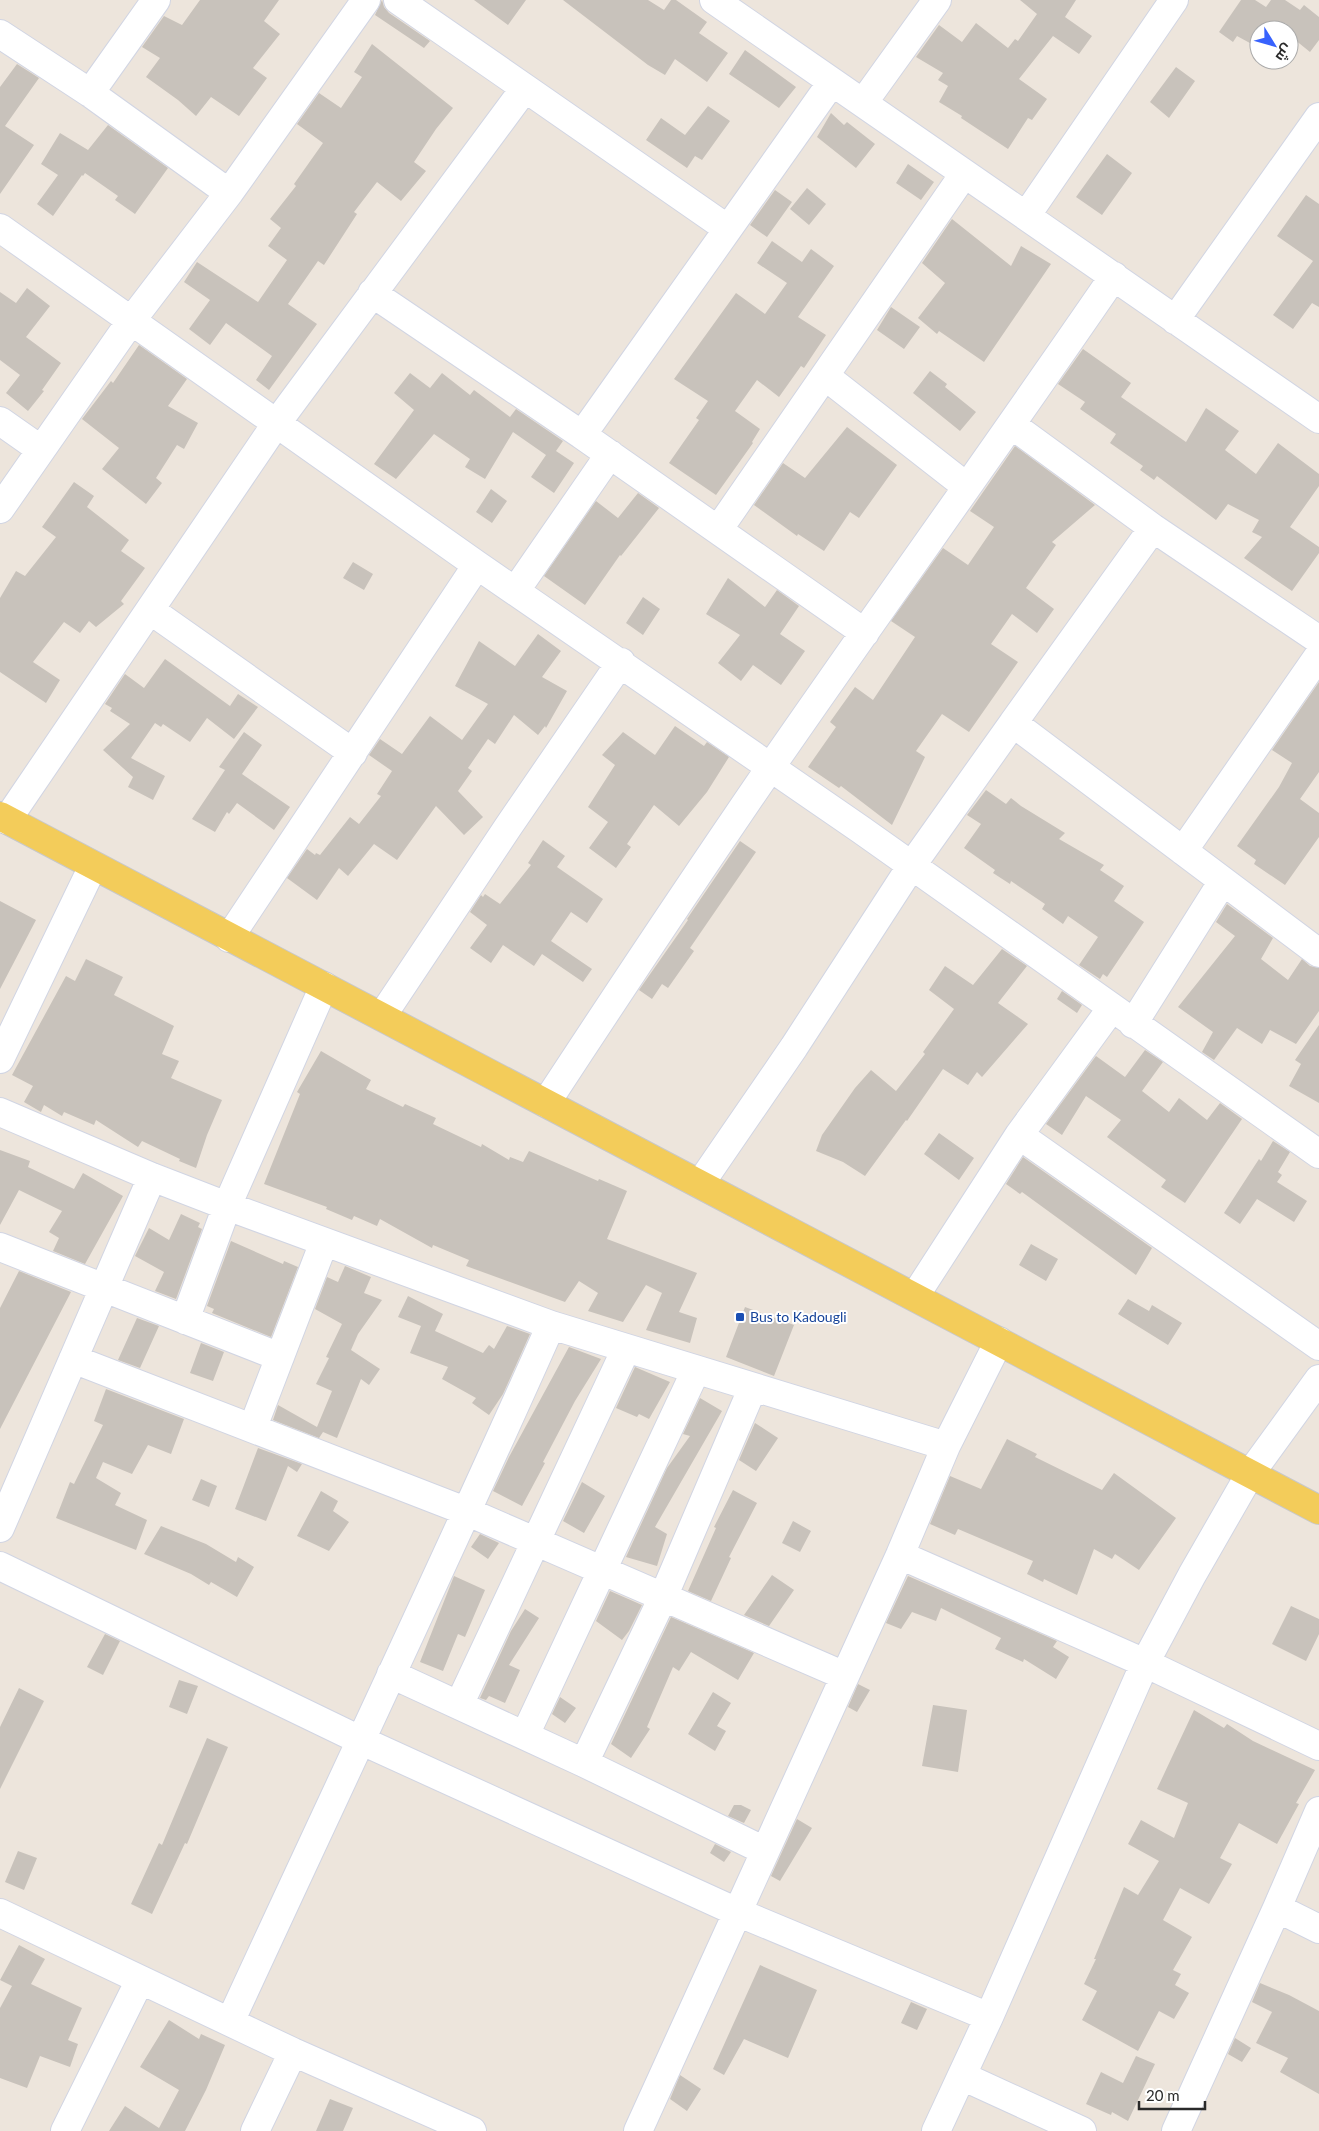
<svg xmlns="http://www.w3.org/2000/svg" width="1319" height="2131" font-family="Lato,Cairo,sans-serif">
	<rect width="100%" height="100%" fill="#ede5dc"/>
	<path fill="#c8c2bb" d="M 200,0 L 279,0 L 264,21 L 280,34 L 253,68 L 267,78 L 239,116 L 211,97 L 196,116 L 178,100 L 146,77 L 160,58 L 142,47 L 164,16 L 182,25 Z
		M 382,0 L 384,7 L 389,13 L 430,41 L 424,48 L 375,15 Z
		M 474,0 L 526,0 L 508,25 Z
		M 563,0 L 648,0 L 664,10 L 671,0 L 676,0 L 707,22 L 699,33 L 728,53 L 707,82 L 675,59 L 665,75 L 648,65 Z
		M 1020,0 L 1076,0 L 1065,17 L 1092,36 L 1079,54 L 1053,36 L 1019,79 L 1047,99 L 1032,120 L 1028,118 L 1008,149 L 961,118 L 962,116 L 939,102 L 948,86 L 938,80 L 943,73 L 916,57 L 939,25 L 962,42 L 976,23 L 1008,48 L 1015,39 L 1018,41 L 1037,14 Z
		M 1241,0 L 1255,0 L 1266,7 L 1271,0 L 1285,0 L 1300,10 L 1304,5 L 1319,17 L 1319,40 L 1310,52 L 1289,35 L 1289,30 L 1259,30 L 1259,48 L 1237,36 L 1233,42 L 1219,32 Z
		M 372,44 L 453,108 L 436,129 L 414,162 L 426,171 L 401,201 L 377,182 L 354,212 L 357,214 L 324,265 L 318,261 L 288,304 L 317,324 L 269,390 L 256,380 L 272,356 L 226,323 L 210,345 L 189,329 L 210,300 L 184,282 L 197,262 L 258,302 L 287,260 L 268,246 L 281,228 L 270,219 L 296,186 L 294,184 L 323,143 L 297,124 L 319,93 L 341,108 L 362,77 L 354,72 Z
		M 745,50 L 796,87 L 779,108 L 729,74 Z
		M 17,64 L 39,78 L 5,126 L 34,145 L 0,194 L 0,87 Z
		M 1176,67 L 1195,81 L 1169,118 L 1150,102 Z
		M 708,106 L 730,121 L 702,160 L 695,156 L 687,168 L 646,140 L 661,118 L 685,135 Z
		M 831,113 L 844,125 L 847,122 L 875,144 L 856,168 L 817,137 Z
		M 108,125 L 168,168 L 135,214 L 115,200 L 118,196 L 85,173 L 83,176 L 82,175 L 53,216 L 37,204 L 58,175 L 41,164 L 60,133 L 88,150 Z
		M 1107,154 L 1132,173 L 1102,215 L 1076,197 Z
		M 908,164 L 934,182 L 921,200 L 896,183 Z
		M 807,188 L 826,204 L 809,225 L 790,209 Z
		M 775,190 L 792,202 L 767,237 L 750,225 Z
		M 1306,195 L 1319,204 L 1319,307 L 1312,303 L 1293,329 L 1273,315 L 1313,261 L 1277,236 Z
		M 952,219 L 1011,266 L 1021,246 L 1051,264 L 984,362 L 939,331 L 937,334 L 918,318 L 945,283 L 922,263 Z
		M 772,241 L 802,262 L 811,249 L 834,266 L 798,317 L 826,335 L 804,368 L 801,366 L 779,397 L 757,380 L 735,411 L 760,429 L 752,442 L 753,443 L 716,495 L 669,463 L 699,420 L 696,418 L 708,401 L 674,379 L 736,293 L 765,314 L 787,283 L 757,263 Z
		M 27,288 L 50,306 L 26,337 L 61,363 L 42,390 L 44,391 L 28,411 L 6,393 L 20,375 L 0,360 L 0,292 L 16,303 Z
		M 891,307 L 920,327 L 904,349 L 877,330 Z
		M 139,345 L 187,379 L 168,406 L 198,423 L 184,449 L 177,445 L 156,478 L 162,483 L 146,504 L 102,469 L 119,448 L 82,419 L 111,381 L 113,383 Z
		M 1083,349 L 1131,383 L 1121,397 L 1186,442 L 1206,408 L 1239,431 L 1225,450 L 1256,474 L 1278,443 L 1319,474 L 1319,486 L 1290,527 L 1319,547 L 1319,553 L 1292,591 L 1244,558 L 1262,537 L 1252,532 L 1259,520 L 1228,504 L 1216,520 L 1157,476 L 1154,480 L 1140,470 L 1143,466 L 1110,443 L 1116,434 L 1080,409 L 1085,402 L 1058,384 Z
		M 930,371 L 947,384 L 945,387 L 976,412 L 960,431 L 913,393 Z
		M 410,373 L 430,388 L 442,373 L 470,395 L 474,390 L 510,417 L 516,409 L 563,441 L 556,451 L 574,463 L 554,493 L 531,477 L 546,455 L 513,432 L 485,479 L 465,467 L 470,459 L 434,434 L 396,479 L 374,464 L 414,410 L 394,393 Z
		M 847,427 L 897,465 L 859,518 L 850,512 L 824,551 L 798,534 L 797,536 L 754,505 L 783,463 L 805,478 Z
		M 1015,446 L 1095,505 L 1052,542 L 1056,545 L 1026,588 L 1054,609 L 1037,633 L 1012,614 L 991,644 L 1018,662 L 969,732 L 942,714 L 916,751 L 925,757 L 892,825 L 841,786 L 839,788 L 808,767 L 836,727 L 830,722 L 855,687 L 873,700 L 915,637 L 891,621 L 943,548 L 968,565 L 994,527 L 970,511 Z
		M 74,482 L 94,496 L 87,507 L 129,540 L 121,551 L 145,568 L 121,601 L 124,604 L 96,627 L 89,621 L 80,633 L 64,622 L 33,662 L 60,680 L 46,703 L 0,672 L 0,598 L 16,571 L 25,576 L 56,537 L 42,527 Z
		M 491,489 L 507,501 L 492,523 L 476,512 Z
		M 638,493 L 659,508 L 621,556 L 620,555 L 585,605 L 544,576 L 596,501 L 618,518 Z
		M 353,562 L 373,574 L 364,590 L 343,578 Z
		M 728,578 L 765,607 L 777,590 L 799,606 L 780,634 L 805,651 L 781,685 L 753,665 L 741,681 L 718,663 L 740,635 L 706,614 Z
		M 643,597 L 660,609 L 643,635 L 626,623 Z
		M 538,634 L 561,651 L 542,677 L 567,691 L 546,728 L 545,726 L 538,735 L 514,715 L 495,744 L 488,739 L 468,768 L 472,771 L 458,791 L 483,817 L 464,835 L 436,806 L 397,860 L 374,844 L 348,876 L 339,868 L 317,900 L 287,878 L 307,849 L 315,855 L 316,853 L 320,855 L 350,817 L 359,824 L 381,796 L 377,794 L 392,771 L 369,755 L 380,739 L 402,754 L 430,716 L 462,740 L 488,704 L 455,686 L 479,641 L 515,666 Z
		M 165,659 L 230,706 L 238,694 L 258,707 L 234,739 L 207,718 L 190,742 L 163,724 L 161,727 L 155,723 L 131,758 L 165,776 L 153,800 L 128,787 L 133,777 L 103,750 L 130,724 L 110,711 L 112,708 L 105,704 L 125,674 L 144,688 Z
		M 1319,682 L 1319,772 L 1300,799 L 1319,813 L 1319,837 L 1285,885 L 1254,864 L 1256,860 L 1237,846 L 1279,787 L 1292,763 L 1272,750 Z
		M 675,726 L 704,746 L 707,742 L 729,757 L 707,792 L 679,826 L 654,805 L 627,844 L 631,847 L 616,868 L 589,848 L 608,822 L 588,807 L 615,765 L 602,755 L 623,732 L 655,755 Z
		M 244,732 L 262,745 L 242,774 L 290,807 L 274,830 L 237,803 L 229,814 L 227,812 L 215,832 L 192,819 L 225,770 L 219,767 Z
		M 986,790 L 1006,804 L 1011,798 L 1021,806 L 1065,833 L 1059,839 L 1104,865 L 1100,870 L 1124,886 L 1114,901 L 1144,922 L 1107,977 L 1103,974 L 1100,979 L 1079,965 L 1098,937 L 1068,916 L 1063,924 L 1042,909 L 1045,904 L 1011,881 L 1010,884 L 993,873 L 995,870 L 964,848 L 981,824 L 967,815 Z
		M 543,840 L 565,856 L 557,867 L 603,899 L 587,923 L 571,912 L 551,941 L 592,969 L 583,982 L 542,954 L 534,966 L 503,945 L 491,963 L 470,948 L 487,925 L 470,912 L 481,895 L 483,897 L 485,894 L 500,904 L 531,865 L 528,863 Z
		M 740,841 L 756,852 L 690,948 L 694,951 L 668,988 L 662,984 L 652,999 L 639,990 L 688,920 L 687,919 Z
		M 0,901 L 36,920 L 0,989 Z
		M 1227,904 L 1273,938 L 1261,959 L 1288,980 L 1302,959 L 1310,966 L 1319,968 L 1319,1011 L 1296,1044 L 1270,1030 L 1262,1044 L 1237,1028 L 1214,1060 L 1202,1052 L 1213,1032 L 1178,1007 L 1235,936 L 1216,922 Z
		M 1002,949 L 1027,966 L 998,1003 L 1028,1024 L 982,1077 L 977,1072 L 968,1085 L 943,1069 L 907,1121 L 906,1120 L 865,1176 L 843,1162 L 816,1151 L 822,1135 L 855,1088 L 871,1070 L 896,1091 L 925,1054 L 923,1052 L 954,1009 L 929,990 L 945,966 L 973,985 Z
		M 86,959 L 123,977 L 114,995 L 174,1026 L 162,1054 L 179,1061 L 171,1078 L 222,1100 L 207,1135 L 196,1168 L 179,1161 L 180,1159 L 142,1141 L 138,1147 L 96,1120 L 94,1125 L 64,1112 L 62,1116 L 44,1105 L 41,1112 L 24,1102 L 33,1086 L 12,1075 L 66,976 L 75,981 Z
		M 1062,991 L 1082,1005 L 1077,1013 L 1057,999 Z
		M 1319,1025 L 1319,1103 L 1289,1086 L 1301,1064 L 1295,1060 Z
		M 1145,1050 L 1163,1062 L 1142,1091 L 1169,1112 L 1179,1098 L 1207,1120 L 1220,1103 L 1242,1119 L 1185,1203 L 1161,1187 L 1166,1180 L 1107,1137 L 1121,1120 L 1086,1096 L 1062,1135 L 1046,1124 L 1096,1056 L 1125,1077 Z
		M 321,1051 L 371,1080 L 366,1089 L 403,1107 L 405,1104 L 436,1118 L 433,1124 L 481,1147 L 482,1144 L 509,1160 L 510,1157 L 523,1162 L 529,1151 L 598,1181 L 599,1179 L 627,1191 L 607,1239 L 697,1273 L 679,1312 L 697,1318 L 690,1343 L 646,1330 L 662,1293 L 646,1285 L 623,1322 L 588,1311 L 598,1293 L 579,1281 L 565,1302 L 466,1266 L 469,1260 L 433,1245 L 432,1248 L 380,1219 L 377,1226 L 354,1216 L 352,1220 L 326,1209 L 327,1207 L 264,1184 L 300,1094 L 297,1092 Z
		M 939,1133 L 974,1158 L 959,1180 L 924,1154 Z
		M 1273,1141 L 1290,1152 L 1278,1172 L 1282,1175 L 1277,1182 L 1307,1201 L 1294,1222 L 1257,1199 L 1240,1224 L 1224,1213 L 1259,1159 L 1261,1161 Z
		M 0,1150 L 30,1161 L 28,1167 L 74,1189 L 83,1173 L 123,1196 L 85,1264 L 53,1251 L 59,1238 L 49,1232 L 62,1211 L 19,1190 L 0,1225 Z
		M 1023,1157 L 1152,1248 L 1136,1275 L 1022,1192 L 1020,1194 L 1006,1184 Z
		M 181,1214 L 200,1223 L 198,1227 L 202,1229 L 176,1299 L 155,1291 L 164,1272 L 135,1256 L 149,1228 L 169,1240 Z
		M 231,1241 L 283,1264 L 284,1261 L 298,1267 L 271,1337 L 212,1313 L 214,1309 L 207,1306 Z
		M 1031,1244 L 1058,1259 L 1046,1281 L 1019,1265 Z
		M 345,1266 L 371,1277 L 364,1293 L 382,1300 L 358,1334 L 351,1350 L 380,1369 L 369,1385 L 361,1379 L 337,1438 L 323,1432 L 319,1438 L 273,1420 L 278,1405 L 317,1427 L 332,1391 L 316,1384 L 329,1358 L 326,1357 L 342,1324 L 315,1309 L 327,1277 L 338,1282 Z
		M 19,1271 L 71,1292 L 0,1429 L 0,1308 Z
		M 408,1296 L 443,1314 L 435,1331 L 483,1353 L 489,1345 L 494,1349 L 507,1326 L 530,1334 L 503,1394 L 489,1415 L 472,1403 L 476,1398 L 442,1379 L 448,1367 L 410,1353 L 421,1326 L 398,1317 Z
		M 1128,1299 L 1149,1311 L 1152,1305 L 1182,1323 L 1168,1345 L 1118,1314 Z
		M 745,1307 L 794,1325 L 774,1376 L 726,1357 Z
		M 137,1318 L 159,1326 L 140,1368 L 118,1360 Z
		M 201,1343 L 224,1352 L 213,1381 L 190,1373 Z
		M 569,1347 L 601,1359 L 575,1401 L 543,1462 L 545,1463 L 522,1506 L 493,1491 L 509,1457 Z
		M 635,1367 L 670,1382 L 649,1419 L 639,1414 L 637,1417 L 616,1408 Z
		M 106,1389 L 184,1419 L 171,1454 L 148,1445 L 132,1474 L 103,1462 L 96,1478 L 121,1493 L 115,1505 L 147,1520 L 136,1550 L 56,1518 L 70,1482 L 74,1484 L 103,1425 L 94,1421 Z
		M 700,1398 L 722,1411 L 655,1527 L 667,1534 L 657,1566 L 626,1557 L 667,1468 L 690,1436 L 683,1434 Z
		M 755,1423 L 778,1438 L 756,1471 L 739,1460 Z
		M 1007,1439 L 1037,1454 L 1035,1457 L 1102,1490 L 1114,1473 L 1176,1518 L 1139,1570 L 1115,1554 L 1112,1559 L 1094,1549 L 1077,1595 L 1044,1579 L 1043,1582 L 1027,1574 L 1033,1561 L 958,1529 L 955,1535 L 930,1524 L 950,1476 L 981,1489 Z
		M 258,1448 L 302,1464 L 297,1472 L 288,1466 L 266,1521 L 235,1509 Z
		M 201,1479 L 217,1486 L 209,1507 L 192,1500 Z
		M 582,1482 L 605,1496 L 584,1533 L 563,1521 Z
		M 733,1490 L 757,1503 L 729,1557 L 731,1558 L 711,1601 L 688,1591 L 716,1528 L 714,1527 Z
		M 321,1491 L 338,1501 L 333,1511 L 349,1522 L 329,1551 L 297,1536 Z
		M 793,1521 L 811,1531 L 800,1552 L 782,1543 Z
		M 161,1526 L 206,1544 L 236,1562 L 238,1557 L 254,1567 L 237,1597 L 211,1582 L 209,1585 L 191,1574 L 144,1554 Z
		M 480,1534 L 499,1543 L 488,1559 L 471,1547 Z
		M 772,1575 L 794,1590 L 769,1626 L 744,1615 Z
		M 454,1576 L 485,1590 L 465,1637 L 458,1634 L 443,1671 L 420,1662 Z
		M 908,1576 L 1057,1641 L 1053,1647 L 1069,1657 L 1056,1679 L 1024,1659 L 1023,1662 L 995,1649 L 1001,1638 L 941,1608 L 936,1621 L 912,1612 L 901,1629 L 886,1623 Z
		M 610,1591 L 642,1605 L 629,1631 L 622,1640 L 596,1621 Z
		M 1291,1606 L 1319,1619 L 1319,1634 L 1306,1661 L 1272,1644 Z
		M 525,1609 L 539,1618 L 509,1665 L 520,1670 L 505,1703 L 489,1696 L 486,1700 L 480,1698 L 511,1631 Z
		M 671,1617 L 754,1653 L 738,1680 L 691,1652 L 679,1671 L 673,1667 L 647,1727 L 650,1729 L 631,1758 L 611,1744 Z
		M 105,1634 L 120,1641 L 103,1675 L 87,1667 Z
		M 179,1680 L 198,1686 L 187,1714 L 169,1707 Z
		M 858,1684 L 870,1690 L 857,1712 L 848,1707 Z
		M 19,1688 L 44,1701 L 0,1789 L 0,1727 Z
		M 713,1692 L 731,1703 L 717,1726 L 726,1731 L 715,1751 L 688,1734 Z
		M 560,1697 L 576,1708 L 565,1723 L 552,1714 Z
		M 933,1705 L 967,1710 L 958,1772 L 922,1766 Z
		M 1194,1710 L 1224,1728 L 1227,1724 L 1253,1741 L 1315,1770 L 1296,1803 L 1299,1804 L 1277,1844 L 1239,1823 L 1220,1858 L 1232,1864 L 1209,1904 L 1180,1888 L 1163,1920 L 1192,1937 L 1173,1970 L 1181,1974 L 1175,1985 L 1189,1993 L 1174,2019 L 1159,2011 L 1138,2051 L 1082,2020 L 1097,1991 L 1084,1984 L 1096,1959 L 1094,1959 L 1124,1887 L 1138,1895 L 1159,1861 L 1128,1844 L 1141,1820 L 1174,1838 L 1188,1803 L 1157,1789 Z
		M 207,1738 L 228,1747 L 187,1844 L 185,1843 L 152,1914 L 131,1904 L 159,1843 L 162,1845 Z
		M 734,1805 L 741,1805 L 751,1810 L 744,1823 L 728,1816 Z
		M 797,1819 L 812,1828 L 780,1881 L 771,1876 Z
		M 715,1844 L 731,1852 L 724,1862 L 710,1853 Z
		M 18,1851 L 37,1858 L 24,1890 L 5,1882 Z
		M 19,1945 L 45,1959 L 31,1984 L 82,2008 L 68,2040 L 78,2044 L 70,2067 L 40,2056 L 27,2088 L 0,2078 L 0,2008 L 12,1986 L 0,1980 Z
		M 760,1965 L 817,1990 L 788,2058 L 744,2039 L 724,2075 L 713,2069 Z
		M 1260,1983 L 1289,1995 L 1319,2011 L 1319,2094 L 1280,2072 L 1288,2058 L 1256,2043 L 1272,2012 L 1252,2002 Z
		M 911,2002 L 927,2009 L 917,2030 L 901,2023 Z
		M 169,2020 L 199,2039 L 201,2034 L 225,2045 L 206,2090 L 185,2131 L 109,2131 L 125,2106 L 159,2128 L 179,2090 L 140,2067 Z
		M 1235,2038 L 1251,2048 L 1242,2062 L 1228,2054 Z
		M 1136,2056 L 1155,2064 L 1128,2121 L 1112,2112 L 1111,2115 L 1086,2104 L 1101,2072 L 1123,2083 Z
		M 680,2075 L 701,2089 L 687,2111 L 670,2099 Z
		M 330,2099 L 353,2108 L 343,2131 L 316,2131 Z"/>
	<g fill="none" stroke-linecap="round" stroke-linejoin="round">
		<defs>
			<path id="minor" d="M 714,0 L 1319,419
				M 0,34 L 90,93 L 229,193
				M 525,88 L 728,229 L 832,82
				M 90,93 L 156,0
				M 863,103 L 937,0
				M 1026,216 L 1174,0
				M 0,228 L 477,565 L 860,829 L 1319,1154
				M 372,293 L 582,435 L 728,229
				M 1175,320 L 1319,117
				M 825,376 L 967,487
				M 0,421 L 40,449
				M 1012,425 L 1153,528 L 1319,640
				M 582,435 L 865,633
				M 0,509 L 131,321 L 229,193 L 366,0
				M 718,530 L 964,174
				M 516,590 L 610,454
				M 150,610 L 353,753
				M 1013,723 L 1153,528
				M 7,820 L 276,424 L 525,88 L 398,0
				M 1183,851 L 1319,655
				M 229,938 L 477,565
				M 382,1016 L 508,827 L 621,662
				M 1133,1024 L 1223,881
				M 0,1059 L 93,866
				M 546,1103 C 620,990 694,879 770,768 C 884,603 1001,441 1114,276
				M 0,1112 L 152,1177 L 227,1206 L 551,1325 L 946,1446
				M 1019,1135 L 1319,1346
				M 700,1184 L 794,1047 L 912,865 L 1013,723 L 1319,953
				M 0,1247 L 280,1357
				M 915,1296 L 1019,1135 L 1111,1009
				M 185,1320 L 227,1206 L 324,986
				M 73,1359 L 468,1512 L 845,1676
				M 253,1427 L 324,1242
				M 0,1528 L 152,1177
				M 900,1555 L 1145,1663 L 1319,1746
				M 0,1566 L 360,1740 L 737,1912 L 989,2017
				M 391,1674 L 584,1763 L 765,1851
				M 459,1705 L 626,1349
				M 525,1735 L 696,1370
				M 584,1763 L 664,1595 L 753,1387
				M 1319,1811 L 1277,1908 L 1319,1929
				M 0,1913 L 293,2052 L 472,2131
				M 230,2022 C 337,1790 447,1559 551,1325
				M 962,2076 L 1082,2131
				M 65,2131 L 140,1980
				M 255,2131 L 293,2052
				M 638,2131 L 900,1555 L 946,1446 L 999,1341
				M 936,2131 L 989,2017 L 1145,1663 L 1192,1575 L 1250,1474 L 1319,1379
				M 1176,2131 L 1277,1908"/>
			<path id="major" d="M 0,816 L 1319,1510"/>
		</defs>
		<use href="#minor" stroke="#d1d5e3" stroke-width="30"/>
		<use href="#major" stroke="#c8c8c8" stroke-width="30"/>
		<use href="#minor" stroke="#fff" stroke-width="28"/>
		<use href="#major" stroke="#f3cc5a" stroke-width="28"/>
	</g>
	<rect fill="#1a4fb4" stroke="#fff" stroke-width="2" x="735" y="1312" width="10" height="10" rx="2.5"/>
	<g text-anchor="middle" stroke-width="4" stroke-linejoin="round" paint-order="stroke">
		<g font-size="14" fill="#164399" stroke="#fff" text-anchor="start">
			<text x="750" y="1322">Bus to Kadougli</text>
		</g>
	</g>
	<g transform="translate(1274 45) rotate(127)"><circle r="24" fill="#ffffff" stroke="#aaaaaa"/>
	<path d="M0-4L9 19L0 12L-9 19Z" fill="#3862fd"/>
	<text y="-8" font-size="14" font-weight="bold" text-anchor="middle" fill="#2a2a2a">ش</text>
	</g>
	<path d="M1139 2101v8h66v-8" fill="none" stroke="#2a2a2a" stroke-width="2.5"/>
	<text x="1146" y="2101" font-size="15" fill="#2a2a2a" stroke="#ffffff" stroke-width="4" paint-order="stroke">20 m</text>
</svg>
